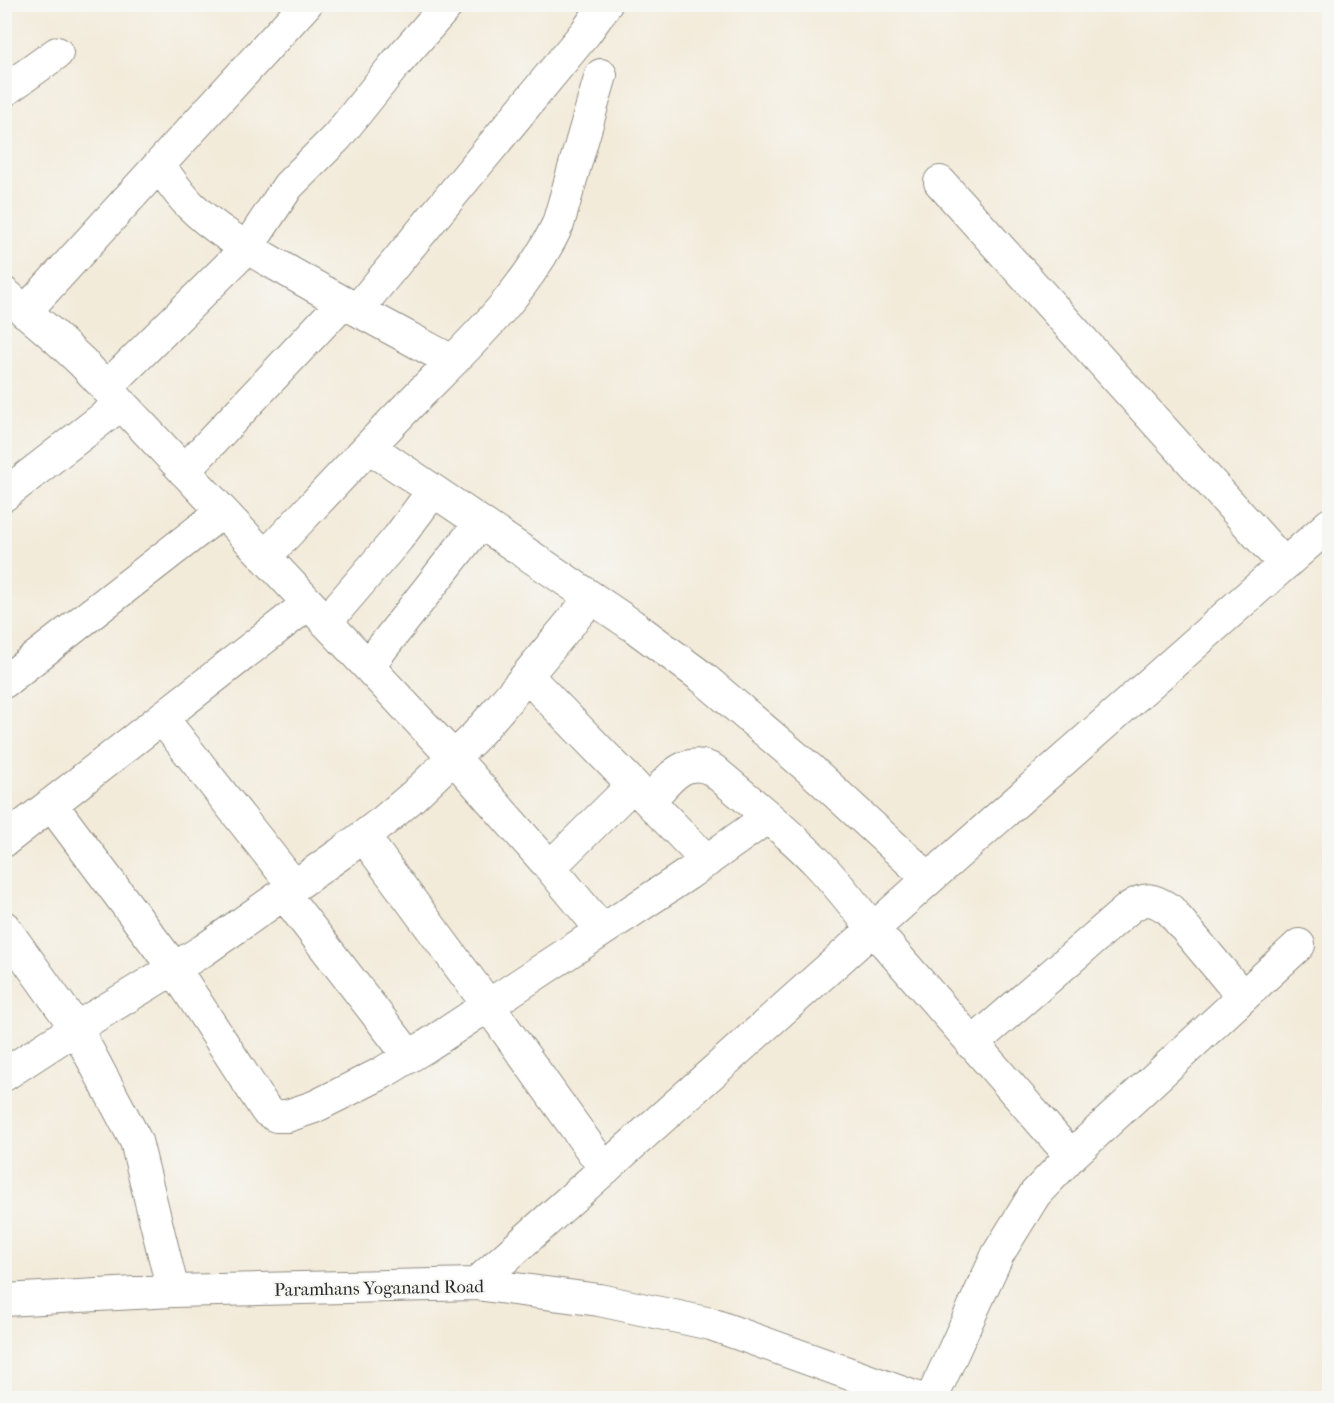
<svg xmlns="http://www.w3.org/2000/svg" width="1334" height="1403" font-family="'IM FELL French Canon',serif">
	<rect width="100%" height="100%" fill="#f6f6f2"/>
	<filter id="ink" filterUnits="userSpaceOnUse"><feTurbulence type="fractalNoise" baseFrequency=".0167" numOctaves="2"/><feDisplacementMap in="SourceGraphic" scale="12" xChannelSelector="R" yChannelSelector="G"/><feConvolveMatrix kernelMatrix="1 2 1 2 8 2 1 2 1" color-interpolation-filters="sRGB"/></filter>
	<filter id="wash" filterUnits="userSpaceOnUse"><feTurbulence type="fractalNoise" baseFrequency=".008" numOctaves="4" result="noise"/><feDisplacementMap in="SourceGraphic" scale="24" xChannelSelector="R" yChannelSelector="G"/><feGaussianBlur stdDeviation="1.35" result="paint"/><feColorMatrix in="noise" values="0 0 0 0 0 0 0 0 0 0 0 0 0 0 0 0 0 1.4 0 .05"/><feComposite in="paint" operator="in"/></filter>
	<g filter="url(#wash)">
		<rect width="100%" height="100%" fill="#f3ebda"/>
	</g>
	<g filter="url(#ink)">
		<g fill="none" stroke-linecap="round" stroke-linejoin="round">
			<defs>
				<path id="street" d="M 4,91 L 57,53
					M 159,165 C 169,179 178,193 190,205 C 217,232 251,250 284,269 C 339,301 396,331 452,361
					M 940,182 L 1284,564
					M 4,293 L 53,335 L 82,362 L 454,758 L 550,867 L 602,930
					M 357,310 L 586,32 L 606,4
					M 25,312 L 306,4
					M 106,388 L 247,248 L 288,186 L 337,137 L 393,67 L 448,4
					M 369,447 L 632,625 L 702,677 L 811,770 L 929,879
					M 184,471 L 342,303
					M 4,495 L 121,404
					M 265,557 C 313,506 361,454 410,404 C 464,349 525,295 558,224 L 601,75
					M 326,622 L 398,538 L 433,491
					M 368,666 L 480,523
					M 527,676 L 707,861
					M 4,682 L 222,512
					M 162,718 L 294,886
					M 649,801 C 667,782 684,754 713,770 C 748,800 785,829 817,862 C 837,883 855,906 873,929 L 1071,1156
					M 51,804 L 174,968 L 266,1110 L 276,1116 L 287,1116 L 314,1107 L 382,1073 L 425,1047 L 688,874 L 768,817
					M 364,837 L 488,1005 L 605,1169
					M 4,841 L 308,604
					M 550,867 L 633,785
					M 284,894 L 409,1056
					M 4,927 L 76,1028 L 136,1141 L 173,1291
					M 972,1044 L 1129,908 C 1146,896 1154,899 1170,910 L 1243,997
					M 4,1075 L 76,1028 L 204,950 L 340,854 L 385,820 L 411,798 L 472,740 L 500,708 L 591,598
					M 476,1284 L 929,879 L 1330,524
					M 4,1300 L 173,1291 L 476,1284 L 599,1300 L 711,1324 L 917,1398
					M 932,1398 L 998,1254 L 1035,1194 L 1071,1156 L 1299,945"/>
			</defs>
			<use href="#street" stroke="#8f8b82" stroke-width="34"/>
			<use href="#street" stroke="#fff" stroke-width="32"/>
		</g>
	</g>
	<g text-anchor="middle" stroke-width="4.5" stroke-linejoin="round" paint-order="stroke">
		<g font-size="18" fill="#2b2b2b" stroke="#f6f6f2">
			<text transform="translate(379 1288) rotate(-1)" y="6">Paramhans Yoganand Road</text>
		</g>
	</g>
	<rect width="1334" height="1403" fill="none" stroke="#f6f6f2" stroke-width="24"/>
</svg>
